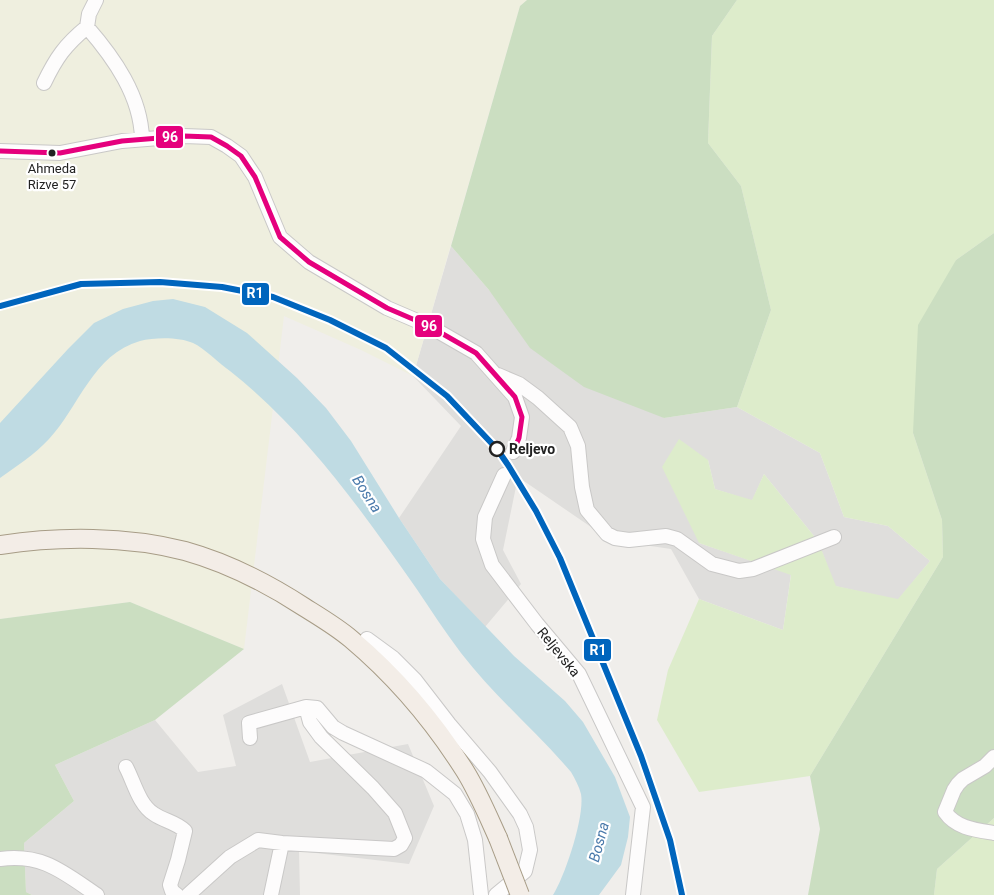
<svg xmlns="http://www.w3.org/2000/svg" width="994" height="895" font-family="Roboto,sans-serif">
	<rect width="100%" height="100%" fill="#f0eeeb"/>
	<path fill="#dfdedc" d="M 451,246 L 489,290 L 664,418 L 737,407 L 820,453 L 844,517 L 888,526 L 930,561 L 898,600 L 835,586 L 818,541 L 764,474 L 752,501 L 715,489 L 708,460 L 699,543 L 791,574 L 783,630 L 699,599 L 671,549 L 610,540 L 518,477 L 503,550 L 521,584 L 485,627 L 440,579 L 399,518 L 461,426 L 413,376 Z
		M 282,684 L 310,762 L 408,744 L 434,806 L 409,864 L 299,851 L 300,895 L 32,895 L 26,892 L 24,843 L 74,801 L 55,765 L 155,720 L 198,772 L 236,766 L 223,715 Z"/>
	<path fill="#efefdf" d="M 0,0 L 527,0 L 520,6 L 413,376 L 361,350 L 284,316 L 244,649 L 130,602 L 0,619 Z"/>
	<path fill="#ddeccb" d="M 737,0 L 994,0 L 994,233 L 956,260 L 913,433 L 942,520 L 943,557 L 810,776 L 699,792 L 657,720 L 668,670 L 699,599 L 783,630 L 791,575 L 699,543 L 662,467 L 679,439 L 708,460 L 715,489 L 752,500 L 764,474 L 818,541 L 836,586 L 898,599 L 930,561 L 888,526 L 844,517 L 820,453 L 737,407 L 771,310 L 741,186 L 708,143 L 712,36 Z
		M 994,818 L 994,895 L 934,895 L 937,869 Z"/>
	<path fill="#cbdec1" d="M 527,0 L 737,0 L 712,36 L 708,143 L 741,186 L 771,310 L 737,407 L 664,418 L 584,387 L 530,348 L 489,290 L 451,246 L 520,6 Z
		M 994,233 L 994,818 L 937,869 L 934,895 L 808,895 L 820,829 L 810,776 L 943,557 L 942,520 L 913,433 L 918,325 L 956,260 Z
		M 130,602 L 244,649 L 155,720 L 55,765 L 74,801 L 24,843 L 26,892 L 32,895 L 0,895 L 0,619 Z"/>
	<path fill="#bfdbe3" d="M 173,299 L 205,307 L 247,333 L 297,378 L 326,408 L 351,441 L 399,518 L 440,579 L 514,656 L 565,701 L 583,722 L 615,777 L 630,817 L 628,837 L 621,865 L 599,895 L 553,895 C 565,876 585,816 581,794 C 579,786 575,779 571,772 C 536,731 494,696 461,653 C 445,632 431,610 416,588 C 362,511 305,430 230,371 C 220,364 204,348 193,343 C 180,337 155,337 140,341 C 93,354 79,407 49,439 C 34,455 17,466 0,478 L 0,423 L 68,349 L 94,323 L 123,309 L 153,301 Z"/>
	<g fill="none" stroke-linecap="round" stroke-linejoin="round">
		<defs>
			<path id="minor" d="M 96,0 L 89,14 L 87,27 C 114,58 141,96 142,139
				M 44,83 C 56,58 65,45 87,27
				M 0,151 L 60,153 L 122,141 L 184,136 L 211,137 L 227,146 L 241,156 L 255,177 L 280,237 L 309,262 L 387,308 L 429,326 L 476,353 L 515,397 L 522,417 L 519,438 L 513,452
				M 498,375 L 519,384 L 538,398 L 570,427 L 578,446 L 582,487 L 587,510 L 607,534 L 615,538 L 629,540 L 666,536 L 677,539 L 712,564 L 739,571 L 753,569 L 834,537
				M 504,475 L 485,517 L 483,539 L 492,565 L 537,624 L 579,674 L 643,807 L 633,895
				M 367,639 L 393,658 L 415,680 L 449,724 L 490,772 L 520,814 L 526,827 L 530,850 L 525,871 L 496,895
				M 250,738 L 249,723 L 306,707 L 317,708 L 333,727 L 343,733 L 426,771 L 455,794 L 467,814 L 475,840 L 481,895
				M 994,757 L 985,766 L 963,779 L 958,784 L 954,790 L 945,812 C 956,828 975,830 994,833
				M 126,767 C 134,782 139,805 154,814 C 164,821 176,822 185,831 L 178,860 L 170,885 L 172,891 L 177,895
				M 0,859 C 43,853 64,873 97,895
				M 188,895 L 230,857 L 258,840 L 282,843 L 394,849 L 401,845 L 405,838 L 395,813 L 373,788 L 321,737 L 310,722 L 306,707
				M 271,895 L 282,843"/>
			<path id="major" d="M 0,545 C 59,536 127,536 185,551 C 228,563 267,583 304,607 C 320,617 337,627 351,639 C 395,676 434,722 465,771 C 478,792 488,816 498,838"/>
		</defs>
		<use href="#minor" stroke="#c9c8c7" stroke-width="16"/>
		<use href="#major" stroke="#a79c86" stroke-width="20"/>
		<use href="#minor" stroke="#fdfcfc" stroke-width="14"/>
		<use href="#major" stroke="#f3ede7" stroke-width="18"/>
		<defs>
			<path id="major-bridge" d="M 498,838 L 520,895"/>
		</defs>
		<use href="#major-bridge" stroke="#a79c86" stroke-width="20" stroke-linecap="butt"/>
		<use href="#major-bridge" stroke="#f3ede7" stroke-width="18"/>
		<defs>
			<path id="bus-1" d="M 0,151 L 60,153 L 122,141 L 184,136 L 211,137 L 227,146 L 241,156 L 255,177 L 280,237 L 309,262 L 387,308 L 429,326 L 476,353 L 515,397 L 522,417 L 519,438 L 513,452"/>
		</defs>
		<use href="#bus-1" stroke="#fff" stroke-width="9"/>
		<use href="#bus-1" stroke="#e5007d" stroke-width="5"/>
		<defs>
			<path id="rail-1" d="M 0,306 L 81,284 L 160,282 L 222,287 L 273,297 L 330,320 L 386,348 L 447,396 L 497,449 L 508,465 L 536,511 L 560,558 L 641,756 L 670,840 L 682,895"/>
		</defs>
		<use href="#rail-1" stroke="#fff" stroke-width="10"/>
		<use href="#rail-1" stroke="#0065bd" stroke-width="6"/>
	</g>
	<circle fill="#222" stroke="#fff" stroke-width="2" cx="52" cy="153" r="4.5"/>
	<circle fill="#fff" stroke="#222" stroke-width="2.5" cx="497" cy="449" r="7"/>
	<g text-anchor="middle" stroke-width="4.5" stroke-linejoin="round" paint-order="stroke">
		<g font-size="13" fill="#222" stroke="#fff">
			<text x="52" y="173">Ahmeda<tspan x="52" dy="16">Rizve 57</tspan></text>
		</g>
		<g font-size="14" font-weight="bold" fill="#222" stroke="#fff" text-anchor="start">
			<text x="509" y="454">Reljevo</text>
		</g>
		<g font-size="14" fill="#222" stroke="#fff">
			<text transform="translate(559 652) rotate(51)" y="5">Reljevska</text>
		</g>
		<g font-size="15" font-style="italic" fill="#4a7aab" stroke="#fff">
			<text transform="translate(367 494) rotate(57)" y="5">Bosna</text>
			<text transform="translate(599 842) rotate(-75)" y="5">Bosna</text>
		</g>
	</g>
	<g stroke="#fff" stroke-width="2">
		<rect x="155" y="125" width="29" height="24" rx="5" fill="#e5007d"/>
		<rect x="241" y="282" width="29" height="24" rx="5" fill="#0065bd"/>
		<rect x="414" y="314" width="29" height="24" rx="5" fill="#e5007d"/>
		<rect x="583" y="638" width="29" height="24" rx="5" fill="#0065bd"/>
	</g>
	<g font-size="14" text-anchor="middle" font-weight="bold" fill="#fff">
		<text x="170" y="142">96</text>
		<text x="255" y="298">R1</text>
		<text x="429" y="331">96</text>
		<text x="598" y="655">R1</text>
	</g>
</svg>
